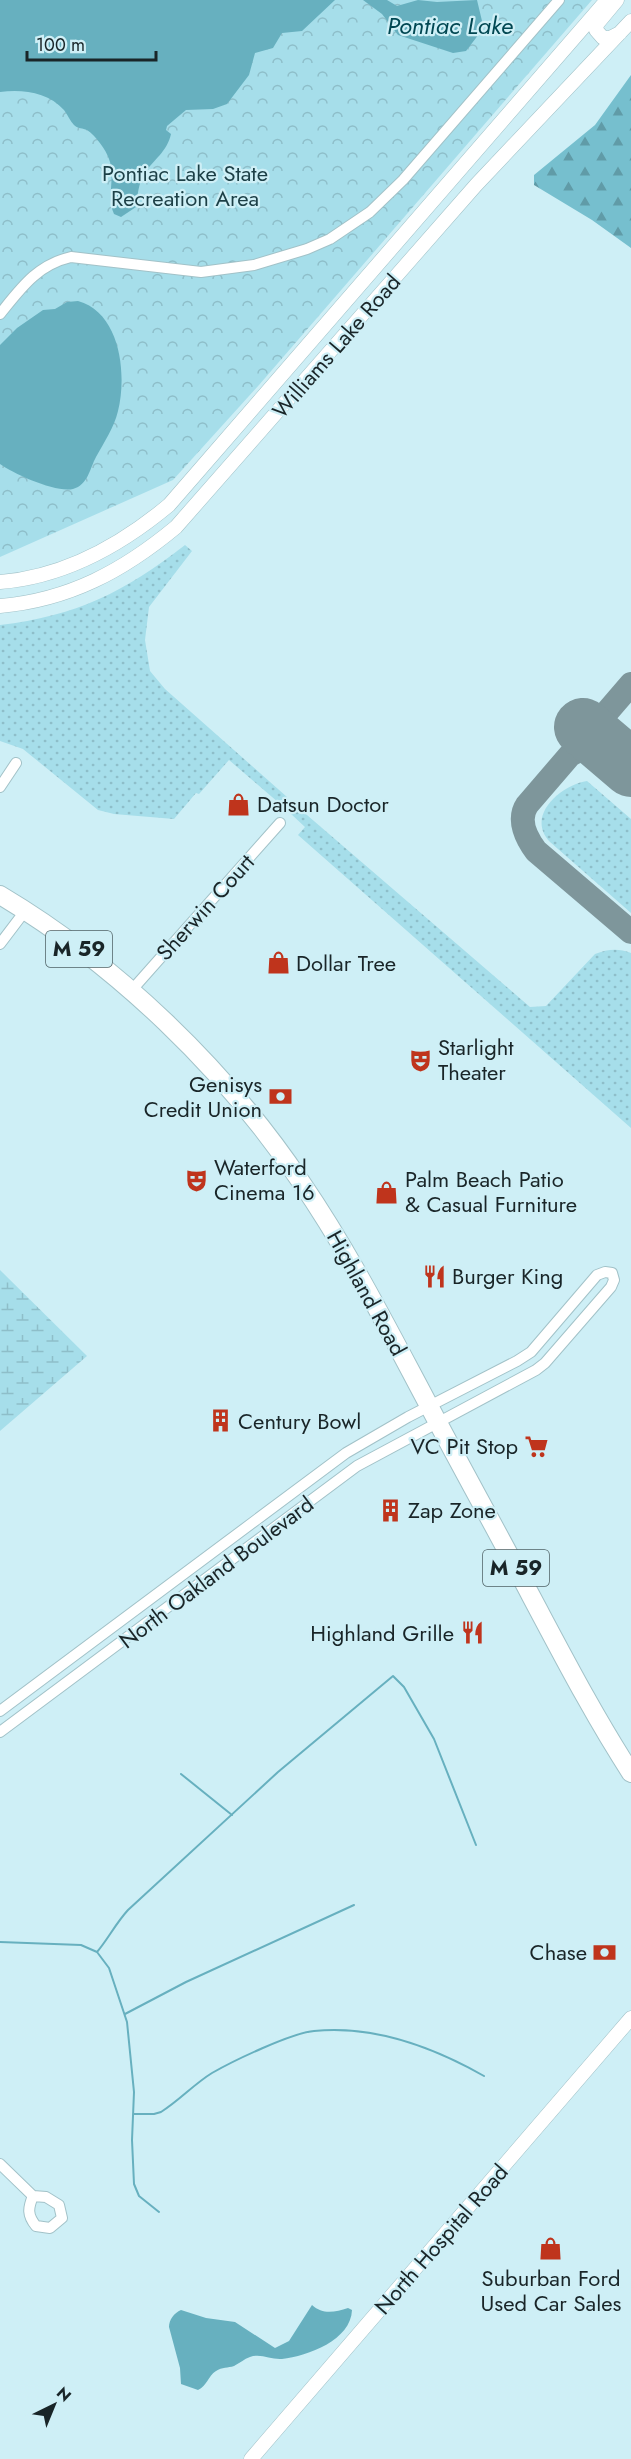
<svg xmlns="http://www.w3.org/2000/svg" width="631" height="2459" font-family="Jost,sans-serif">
	<defs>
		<pattern id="grass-dots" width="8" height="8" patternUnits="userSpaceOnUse" patternTransform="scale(1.5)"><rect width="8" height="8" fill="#a6deea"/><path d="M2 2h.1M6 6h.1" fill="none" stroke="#8ebec9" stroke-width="1.8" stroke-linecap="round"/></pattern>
		<pattern id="forest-firs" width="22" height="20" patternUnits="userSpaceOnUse" patternTransform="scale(1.5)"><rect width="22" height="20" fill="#76bfce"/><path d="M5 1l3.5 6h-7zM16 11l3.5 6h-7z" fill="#609ba7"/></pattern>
		<pattern id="wetland-marsh" width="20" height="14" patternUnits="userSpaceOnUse" patternTransform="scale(1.5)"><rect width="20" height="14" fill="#a6deea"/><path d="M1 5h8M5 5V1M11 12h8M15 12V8" fill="none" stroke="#8ebec9"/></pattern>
		<pattern id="park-crowns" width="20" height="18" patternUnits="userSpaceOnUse" patternTransform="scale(1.5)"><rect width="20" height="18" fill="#a6deea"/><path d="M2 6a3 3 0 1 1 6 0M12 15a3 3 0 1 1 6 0" fill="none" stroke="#8ebec9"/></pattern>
	</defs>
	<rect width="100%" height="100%" fill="#ceeff6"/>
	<path fill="url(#grass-dots)" d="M 185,545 L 192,551 L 149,607 L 145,640 L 150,671 L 165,689 L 287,797 L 286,809 L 229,760 L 199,794 L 196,793 L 174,819 L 114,814 L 98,810 L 23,749 L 0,741 L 0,625 C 76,616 125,592 185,545 Z
		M 587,781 L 631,819 L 631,913 L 550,842 C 525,816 561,785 587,781 Z
		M 300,809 L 530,1007 L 546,1006 L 595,954 C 608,949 618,948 631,953 L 631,1128 L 298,835 L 305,827 L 291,814 Z"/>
	<path fill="url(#forest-firs)" d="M 631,75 L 631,248 L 592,220 L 534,185 L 534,175 L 595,125 Z"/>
	<path fill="url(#wetland-marsh)" d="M 0,1270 L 87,1356 L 0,1431 Z"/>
	<path fill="url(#park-crowns)" d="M 0,0 L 592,0 L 259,385 L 173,480 L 0,557 Z"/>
	<path fill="#67b0bf" d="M 0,0 L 335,0 L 302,31 L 282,33 L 273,48 L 255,53 L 249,75 L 227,104 L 213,109 L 186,110 L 167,126 L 166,130 L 171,134 C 167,152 154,159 144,174 C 139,182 137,197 136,207 L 121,217 L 114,214 C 106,196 116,177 109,159 C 106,150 96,136 87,130 C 83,128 78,129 74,125 C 70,121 68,115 64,110 C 48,92 22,89 0,92 Z
		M 363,0 L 387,0 L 397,6 L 418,0 L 437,2 L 477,0 L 482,21 L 479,34 L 466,51 L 453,53 L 398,35 L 382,14 Z
		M 78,301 C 121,313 127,375 118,411 C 114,428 104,442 96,457 C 90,468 88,485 73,489 C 56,493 14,474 0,464 L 0,345 L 17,328 L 43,310 L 55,309 L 67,302 Z
		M 312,2305 C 323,2315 335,2312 348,2308 L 352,2310 C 351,2340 308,2356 282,2359 C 271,2360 261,2353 250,2357 C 244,2359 240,2363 234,2366 C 228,2368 222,2367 216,2371 C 208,2376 207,2386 198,2390 L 181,2384 L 180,2368 L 169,2327 C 169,2320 174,2313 181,2310 L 206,2318 L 235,2322 L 275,2348 L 289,2341 Z"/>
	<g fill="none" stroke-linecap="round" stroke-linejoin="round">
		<path stroke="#67b0bf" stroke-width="2" d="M 181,1774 L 232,1815
			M 0,1942 L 81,1945 L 97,1952 L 109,1968 L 127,2022 L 134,2092 L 132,2140 L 134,2184 L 139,2196 L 159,2212
			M 97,1952 C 108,1939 116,1923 128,1910 L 278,1772 L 393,1676 L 404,1687 L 434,1739 L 476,1845
			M 125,2014 L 186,1982 L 354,1905
			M 133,2114 L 154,2114 L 161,2112 C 180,2100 194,2084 212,2073 C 233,2061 291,2033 314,2031 C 373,2025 433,2047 484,2076"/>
		<path stroke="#7e969b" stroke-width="24" d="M 631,684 L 527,805 C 517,820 527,839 536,851 L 631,932
			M 570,755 C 587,745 594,747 612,752"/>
		<path stroke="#7e969b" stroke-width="58" d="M 583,727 L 631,768"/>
		<defs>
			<path id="street" d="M 0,314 C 21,288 37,265 71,257 L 201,272 L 254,265 L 307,249 L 330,239 L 370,212 L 403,180 L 559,0
				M 0,787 L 16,763
				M 0,944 L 25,911
				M 131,991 L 280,823
				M 0,1711 L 346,1453 L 408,1417 L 517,1361 L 531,1352 L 597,1275 L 605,1272 L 612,1273 L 614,1280 L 611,1287 L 545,1363 L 536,1370 L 357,1466 L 0,1732
				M 0,2164 L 33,2196 L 46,2197 L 59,2205 L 62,2218 L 50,2228 L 36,2226 C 27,2215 28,2208 33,2196"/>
			<path id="secondary" d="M 617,0 L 597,24 L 596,30 L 603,38 L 610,38 L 620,33
				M 0,582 C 63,577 121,545 169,505 L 607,0
				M 0,606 C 69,600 123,571 176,527 L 476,185 L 631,21
				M 251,2459 L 631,2018"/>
			<path id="highway" d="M 0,895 C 116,964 225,1069 301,1182 C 349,1252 387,1327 427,1402 C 461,1467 497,1531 531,1596 C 563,1656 594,1716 631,1773"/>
		</defs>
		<use href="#street" stroke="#a2c2c8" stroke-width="12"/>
		<use href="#secondary" stroke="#a2c2c8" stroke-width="15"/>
		<use href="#highway" stroke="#a2c2c8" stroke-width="20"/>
		<use href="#street" stroke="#fff" stroke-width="10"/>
		<use href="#secondary" stroke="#fff" stroke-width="14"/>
		<use href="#highway" stroke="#fff" stroke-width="18"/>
	</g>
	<defs>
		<symbol id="shop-bare" viewBox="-9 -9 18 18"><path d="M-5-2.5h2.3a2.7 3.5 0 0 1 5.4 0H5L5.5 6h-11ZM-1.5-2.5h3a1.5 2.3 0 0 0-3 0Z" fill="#bf341c" stroke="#ceeff6" stroke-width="2.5" paint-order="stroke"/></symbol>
		<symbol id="theatre-bare" viewBox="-9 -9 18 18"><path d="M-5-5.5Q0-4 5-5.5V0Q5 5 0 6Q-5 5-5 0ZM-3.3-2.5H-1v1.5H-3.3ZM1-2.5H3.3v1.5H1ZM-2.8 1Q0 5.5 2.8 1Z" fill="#bf341c" stroke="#ceeff6" stroke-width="2.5" paint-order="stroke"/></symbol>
		<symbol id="bank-bare" viewBox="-9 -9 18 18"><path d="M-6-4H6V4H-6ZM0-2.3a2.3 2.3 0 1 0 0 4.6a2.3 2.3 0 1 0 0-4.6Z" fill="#bf341c" stroke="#ceeff6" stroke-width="2.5" paint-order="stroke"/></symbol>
		<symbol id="restaurant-bare" viewBox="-9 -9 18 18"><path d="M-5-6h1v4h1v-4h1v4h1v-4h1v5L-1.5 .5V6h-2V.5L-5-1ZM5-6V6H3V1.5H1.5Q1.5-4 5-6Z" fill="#bf341c" stroke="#ceeff6" stroke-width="2.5" paint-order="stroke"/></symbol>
		<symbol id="building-bare" viewBox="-9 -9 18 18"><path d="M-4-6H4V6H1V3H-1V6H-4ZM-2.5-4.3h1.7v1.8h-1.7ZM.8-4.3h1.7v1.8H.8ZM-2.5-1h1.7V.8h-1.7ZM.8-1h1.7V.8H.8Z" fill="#bf341c" stroke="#ceeff6" stroke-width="2.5" paint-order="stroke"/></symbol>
		<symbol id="supermarket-bare" viewBox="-9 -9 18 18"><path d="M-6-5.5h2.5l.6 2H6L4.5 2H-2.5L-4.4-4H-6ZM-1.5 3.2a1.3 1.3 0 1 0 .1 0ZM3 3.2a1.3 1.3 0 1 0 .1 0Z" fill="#bf341c" stroke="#ceeff6" stroke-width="2.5" paint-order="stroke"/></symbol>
	</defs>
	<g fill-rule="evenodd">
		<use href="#shop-bare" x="222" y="788" width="33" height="33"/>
		<use href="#shop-bare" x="262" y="946" width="33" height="33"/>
		<use href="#theatre-bare" x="404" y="1044" width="33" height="33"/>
		<use href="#bank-bare" x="264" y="1080" width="33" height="33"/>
		<use href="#theatre-bare" x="180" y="1164" width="33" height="33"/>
		<use href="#shop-bare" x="370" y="1176" width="33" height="33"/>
		<use href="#restaurant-bare" x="418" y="1260" width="33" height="33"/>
		<use href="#building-bare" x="204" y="1404" width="33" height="33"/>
		<use href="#supermarket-bare" x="520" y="1430" width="33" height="33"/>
		<use href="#building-bare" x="374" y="1494" width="33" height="33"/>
		<use href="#restaurant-bare" x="456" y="1616" width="33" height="33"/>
		<use href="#bank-bare" x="588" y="1936" width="33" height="33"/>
		<use href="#shop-bare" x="534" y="2232" width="33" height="33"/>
	</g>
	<g text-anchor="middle" stroke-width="4.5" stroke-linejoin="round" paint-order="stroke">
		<g fill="#ceeff6" stroke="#4f6266" stroke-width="1.5">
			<rect x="46" y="931" width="66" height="36" rx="4.5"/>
			<rect x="483" y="1550" width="66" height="36" rx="4.5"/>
		</g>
		<g font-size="21" font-weight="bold" fill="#192528">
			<text x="79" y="956">M 59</text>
			<text x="516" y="1575">M 59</text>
		</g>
		<g font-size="22" fill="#1c3f46" stroke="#ceeff6">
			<text x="185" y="181">Pontiac Lake State<tspan x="185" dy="25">Recreation Area</tspan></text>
		</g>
		<g font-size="22" fill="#192528" stroke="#ceeff6">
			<text transform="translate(336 346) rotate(-49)" y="8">Williams Lake Road</text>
			<text transform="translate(205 907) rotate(-48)" y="8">Sherwin Court</text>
			<text transform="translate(367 1293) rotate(61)" y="8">Highland Road</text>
			<text transform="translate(216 1572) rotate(-37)" y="8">North Oakland Boulevard</text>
			<text transform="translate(441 2239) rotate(-49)" y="8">North Hospital Road</text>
		</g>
		<g font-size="22" fill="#192528" stroke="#ceeff6" text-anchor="start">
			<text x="257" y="812">Datsun Doctor</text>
			<text x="296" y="971">Dollar Tree</text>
			<text x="438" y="1055">Starlight<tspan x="438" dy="25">Theater</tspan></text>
			<text x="262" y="1092" text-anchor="end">Genisys<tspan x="262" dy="25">Credit Union</tspan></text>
			<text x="214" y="1175">Waterford<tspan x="214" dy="25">Cinema 16</tspan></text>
			<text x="405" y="1187">Palm Beach Patio<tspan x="405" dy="25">&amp; Casual Furniture</tspan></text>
			<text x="452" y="1284">Burger King</text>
			<text x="238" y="1429">Century Bowl</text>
			<text x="518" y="1454" text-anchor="end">VC Pit Stop</text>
			<text x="408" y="1518">Zap Zone</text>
			<text x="454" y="1641" text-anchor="end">Highland Grille</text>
			<text x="587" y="1960" text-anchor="end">Chase</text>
			<text x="551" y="2286" text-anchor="middle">Suburban Ford<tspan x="551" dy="25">Used Car Sales</tspan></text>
		</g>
		<g font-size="24" font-style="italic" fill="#014752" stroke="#ceeff6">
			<text x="450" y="34">Pontiac Lake</text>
		</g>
	</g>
	<g transform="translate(54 2405) rotate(43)" stroke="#ceeff6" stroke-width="4.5" paint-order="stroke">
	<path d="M0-4.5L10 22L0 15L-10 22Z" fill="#192528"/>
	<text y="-9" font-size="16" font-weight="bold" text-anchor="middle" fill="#192528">N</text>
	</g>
	<path d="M27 51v9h129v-9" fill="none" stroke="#192528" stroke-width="3"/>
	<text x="36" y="51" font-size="18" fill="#192528" stroke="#ceeff6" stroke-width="4.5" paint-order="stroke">100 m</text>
</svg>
